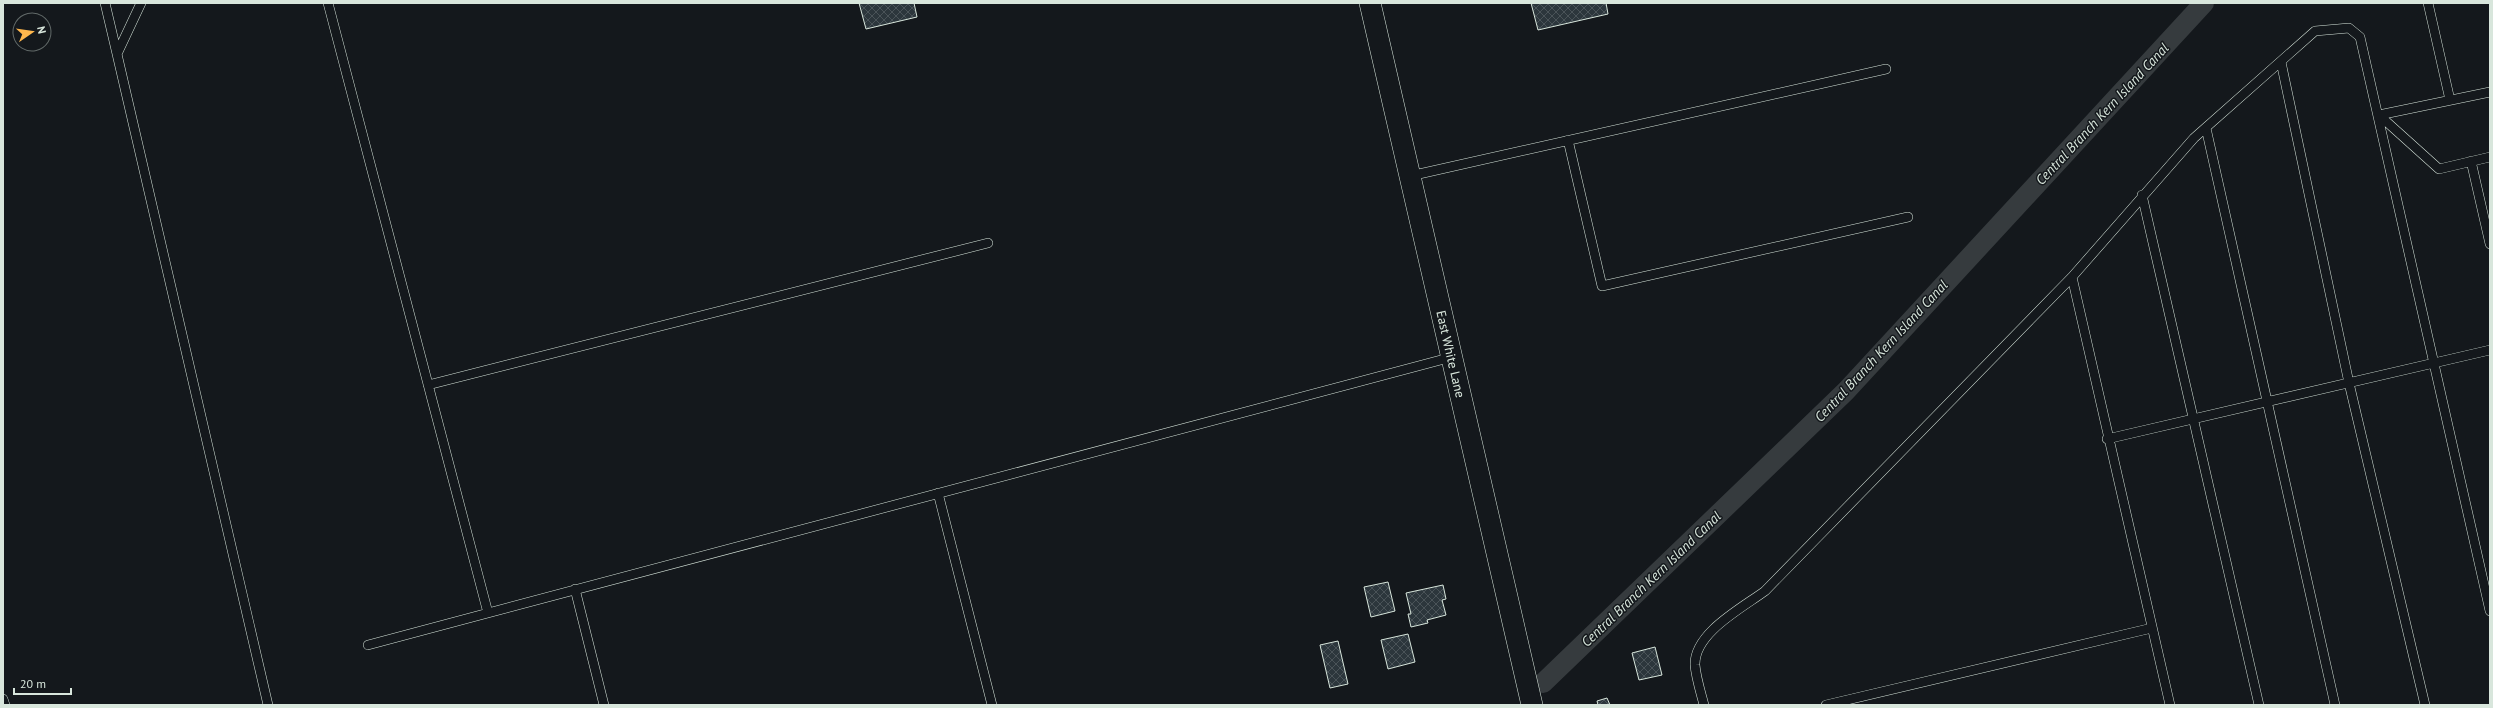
<svg xmlns="http://www.w3.org/2000/svg" width="2493" height="708" font-family="'PT Sans',sans-serif">
	<defs>
		<pattern id="building-cross-hatch" width="8" height="8" patternUnits="userSpaceOnUse"><rect width="8" height="8" fill="#2c363c"/><path d="M0 0l8 8M0 8l8-8" fill="none" stroke="#4a5358"/></pattern>
	</defs>
	<rect width="100%" height="100%" fill="#14181c"/>
	<g fill="none" stroke-linecap="round" stroke-linejoin="round">
		<path stroke="#363b3e" stroke-width="20" d="M 1543,683 L 1846,391 L 2204,3"/>
	</g>
	<path fill="url(#building-cross-hatch)" stroke="#d8e6dc" d="M 859,3 L 914,3 L 917,17 L 866,29 Z
		M 1531,3 L 1606,3 L 1608,14 L 1538,30 Z
		M 1388,582 L 1395,611 L 1371,617 L 1364,587 Z
		M 1443,585 L 1446,599 L 1442,600 L 1446,615 L 1427,620 L 1428,623 L 1411,627 L 1408,614 L 1411,614 L 1406,593 Z
		M 1408,634 L 1415,662 L 1388,669 L 1381,640 Z
		M 1338,641 L 1348,684 L 1330,688 L 1320,645 Z
		M 1655,647 L 1662,675 L 1639,680 L 1632,653 Z
		M 1607,698 L 1610,705 L 1598,705 L 1597,701 Z"/>
	<g fill="none" stroke-linecap="round" stroke-linejoin="round">
		<defs>
			<path id="service" d="M 105,3 L 117,54
				M 141,3 L 117,54 L 268,705
				M 328,3 L 488,613 L 1452,357
				M 2428,3 L 2450,100
				M 2281,62 L 2349,383 L 2425,705
				M 2379,115 L 2439,169 L 2490,157
				M 2379,115 L 2490,92
				M 2206,128 L 2335,705
				M 1568,140 L 1602,286 L 1908,217
				M 2471,161 L 2490,244
				M 1410,176 L 1886,69
				M 2142,195 L 2259,705
				M 428,385 L 988,243
				M 2107,439 L 2490,350
				M 938,493 L 992,705
				M 575,589 L 604,705
				M 368,645 L 488,613
				M 3,699 L 5,705
				M 1704,705 C 1701,693 1696,678 1695,665 C 1694,633 1742,608 1765,591 L 2072,277
				M 1826,705 L 2152,628
				M 2170,705 L 2072,277 L 2194,138 L 2315,31 L 2349,28 L 2360,37 L 2490,611"/>
			<path id="tertiary" d="M 1370,3 L 1532,705"/>
		</defs>
		<use href="#service" stroke="#d8e6dc" stroke-width="10"/>
		<use href="#tertiary" stroke="#d8e6dc" stroke-width="22"/>
		<use href="#service" stroke="#14181c" stroke-width="9"/>
		<use href="#tertiary" stroke="#14181c" stroke-width="21"/>
	</g>
	<g text-anchor="middle" stroke-width="3" stroke-linejoin="round" paint-order="stroke">
		<g font-size="13" fill="#d8e6dc" stroke="#14181c">
			<text transform="translate(1451 354) rotate(77)" y="5">East White Lane</text>
		</g>
		<g font-size="14" font-style="italic" fill="#d8e6dc" stroke="#14181c">
			<text transform="translate(2102 114) rotate(-47)" y="5">Central Branch Kern Island Canal</text>
			<text transform="translate(1881 351) rotate(-47)" y="5">Central Branch Kern Island Canal</text>
			<text transform="translate(1651 579) rotate(-44)" y="5">Central Branch Kern Island Canal</text>
		</g>
	</g>
	<rect width="2493" height="708" fill="none" stroke="#d8e6dc" stroke-width="8"/>
	<g transform="translate(32 32) rotate(77)"><circle r="19" fill="#14181c" stroke="#626a69"/>
	<path d="M0-3L7 15L0 10L-7 15Z" fill="#ffb74d"/>
	<text y="-6" font-size="11" font-weight="bold" text-anchor="middle" fill="#d8e6dc">N</text>
	</g>
	<path d="M14 688v6h57v-6" fill="none" stroke="#d8e6dc" stroke-width="2"/>
	<text x="20" y="688" font-size="12" fill="#d8e6dc" stroke="#14181c" stroke-width="3" paint-order="stroke">20 m</text>
</svg>
